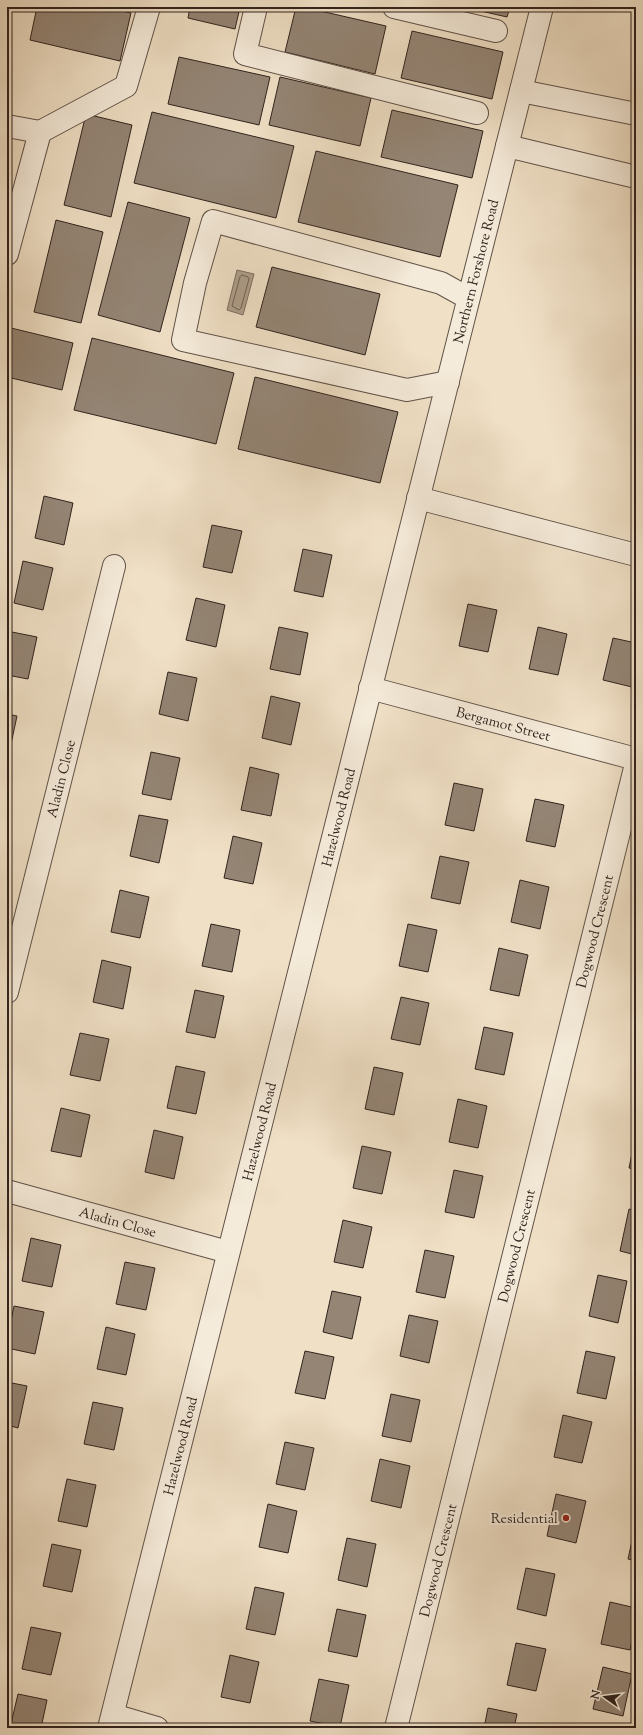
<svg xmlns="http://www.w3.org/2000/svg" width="643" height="1735" font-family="'Sorts Mill Goudy',serif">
	<rect width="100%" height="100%" fill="#f0e0c6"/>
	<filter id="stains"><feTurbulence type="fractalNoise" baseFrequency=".005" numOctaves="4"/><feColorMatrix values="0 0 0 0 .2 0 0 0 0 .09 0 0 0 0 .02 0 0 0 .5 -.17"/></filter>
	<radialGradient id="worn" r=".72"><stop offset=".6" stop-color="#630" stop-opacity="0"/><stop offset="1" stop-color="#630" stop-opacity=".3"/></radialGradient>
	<path fill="#afa08d" stroke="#7c6e61" d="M 237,270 L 254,274 L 243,315 L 227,310 Z"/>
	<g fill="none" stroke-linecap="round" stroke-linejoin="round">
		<path stroke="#706256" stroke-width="1" d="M 242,275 L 248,277 L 249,279 L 241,308 L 239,310 L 232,306 L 240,277 Z"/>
	</g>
	<path fill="#948575" stroke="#30231e" d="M 37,7 L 105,7 L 131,13 L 120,61 L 30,40 Z
		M 190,7 L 240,7 L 235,29 L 188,18 Z
		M 296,7 L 303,7 L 386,26 L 375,74 L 285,52 Z
		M 463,7 L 510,7 L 507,17 Z
		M 412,31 L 503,52 L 492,99 L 401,78 Z
		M 179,57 L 270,77 L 259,125 L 168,104 Z
		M 280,77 L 371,98 L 360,146 L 269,125 Z
		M 392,110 L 483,131 L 472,178 L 381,157 Z
		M 152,112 L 294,146 L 276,218 L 134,183 Z
		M 86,114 L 132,125 L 111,217 L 64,205 Z
		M 316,151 L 458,185 L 440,257 L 298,222 Z
		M 128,202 L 190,218 L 160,332 L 98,315 Z
		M 56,220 L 103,232 L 81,323 L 34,312 Z
		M 272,267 L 380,294 L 365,355 L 256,327 Z
		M 7,327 L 73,343 L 62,390 L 7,377 Z
		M 92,338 L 234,373 L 216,444 L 74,410 Z
		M 255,377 L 398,412 L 380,483 L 238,449 Z
		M 44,496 L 73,503 L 64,545 L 35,538 Z
		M 212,525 L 242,531 L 232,573 L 203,567 Z
		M 303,549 L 332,555 L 323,597 L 294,591 Z
		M 23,561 L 53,568 L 43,610 L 14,603 Z
		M 196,598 L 225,605 L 216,647 L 186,640 Z
		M 468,604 L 497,610 L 488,652 L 459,646 Z
		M 279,627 L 308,633 L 300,675 L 270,669 Z
		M 538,627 L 567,634 L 558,675 L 529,669 Z
		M 7,631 L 37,637 L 28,679 L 7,675 Z
		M 613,638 L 636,643 L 636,670 L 632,687 L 603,680 Z
		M 168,672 L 197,678 L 188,721 L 159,714 Z
		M 271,696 L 300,703 L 291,745 L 262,738 Z
		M 7,714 L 17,716 L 8,758 L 7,758 Z
		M 151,752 L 180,758 L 171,800 L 142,794 Z
		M 250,767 L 279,774 L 271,816 L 241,810 Z
		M 454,783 L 483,789 L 474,831 L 445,825 Z
		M 535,799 L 564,805 L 555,847 L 526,841 Z
		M 139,815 L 168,820 L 159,863 L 130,856 Z
		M 233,836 L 262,843 L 253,884 L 224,878 Z
		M 440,856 L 469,862 L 460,904 L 431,898 Z
		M 520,880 L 549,887 L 540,929 L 511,922 Z
		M 120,890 L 149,897 L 140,938 L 111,932 Z
		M 211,924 L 240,930 L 232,972 L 202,966 Z
		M 408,924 L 437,930 L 428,972 L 399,966 Z
		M 499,948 L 528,955 L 519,996 L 490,990 Z
		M 102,960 L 131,967 L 123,1009 L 93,1002 Z
		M 195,990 L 224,996 L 215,1038 L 186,1032 Z
		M 401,997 L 429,1003 L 420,1045 L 391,1039 Z
		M 484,1027 L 513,1033 L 504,1075 L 475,1069 Z
		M 80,1033 L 109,1039 L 100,1081 L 70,1075 Z
		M 176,1066 L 205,1072 L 196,1114 L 167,1108 Z
		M 374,1067 L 403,1073 L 394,1115 L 365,1109 Z
		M 458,1099 L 487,1106 L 478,1148 L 449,1142 Z
		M 61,1108 L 90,1115 L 81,1157 L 51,1151 Z
		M 154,1130 L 183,1137 L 174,1179 L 145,1172 Z
		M 636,1134 L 636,1169 L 629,1168 Z
		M 362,1146 L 391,1152 L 382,1194 L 353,1188 Z
		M 454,1170 L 483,1176 L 474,1218 L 445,1212 Z
		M 629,1209 L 636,1211 L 636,1255 L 620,1251 Z
		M 343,1220 L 372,1227 L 363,1268 L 334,1262 Z
		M 31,1238 L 61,1245 L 52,1287 L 22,1281 Z
		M 425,1250 L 454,1256 L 445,1298 L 416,1292 Z
		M 125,1262 L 155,1268 L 146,1310 L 116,1304 Z
		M 598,1275 L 627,1281 L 618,1323 L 589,1316 Z
		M 332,1291 L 361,1297 L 352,1339 L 323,1332 Z
		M 14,1306 L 44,1312 L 35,1354 L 7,1348 L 7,1340 Z
		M 409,1315 L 438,1321 L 429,1363 L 400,1356 Z
		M 106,1327 L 135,1334 L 126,1375 L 97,1369 Z
		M 305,1351 L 334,1357 L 325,1399 L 295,1393 Z
		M 586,1351 L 615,1357 L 606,1399 L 577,1393 Z
		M 7,1382 L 27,1386 L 18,1428 L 7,1425 Z
		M 391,1394 L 420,1400 L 411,1442 L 382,1436 Z
		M 93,1402 L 123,1408 L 114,1450 L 84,1444 Z
		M 563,1415 L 592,1422 L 582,1463 L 554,1457 Z
		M 285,1442 L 314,1448 L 305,1490 L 276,1484 Z
		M 380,1459 L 410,1466 L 401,1508 L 371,1501 Z
		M 67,1479 L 96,1485 L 87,1527 L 58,1521 Z
		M 556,1494 L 586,1501 L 576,1543 L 547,1536 Z
		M 268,1504 L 297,1511 L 288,1553 L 259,1547 Z
		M 636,1522 L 636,1561 L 628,1559 Z
		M 347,1538 L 376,1544 L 367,1587 L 338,1580 Z
		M 52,1544 L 81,1550 L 72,1592 L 43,1586 Z
		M 526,1568 L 555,1574 L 546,1616 L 517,1609 Z
		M 255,1587 L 284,1593 L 275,1635 L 246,1629 Z
		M 610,1602 L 636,1608 L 636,1621 L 630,1650 L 601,1644 Z
		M 337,1609 L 366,1615 L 357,1657 L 328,1651 Z
		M 31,1627 L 61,1633 L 51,1675 L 22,1669 Z
		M 516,1643 L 546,1649 L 536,1691 L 507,1685 Z
		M 230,1655 L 259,1662 L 250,1703 L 221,1697 Z
		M 603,1667 L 632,1674 L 623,1716 L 593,1709 Z
		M 319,1679 L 349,1685 L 340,1727 L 310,1721 Z
		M 18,1694 L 47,1700 L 41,1728 L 10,1728 Z
		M 488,1708 L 517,1714 L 514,1728 L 484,1728 Z"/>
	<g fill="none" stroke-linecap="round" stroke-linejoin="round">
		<defs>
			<g id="minor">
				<path d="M 256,7 L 245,54 L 477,113"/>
				<path d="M 394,7 L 496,31"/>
				<path d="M 521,91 L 636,114"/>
				<path d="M 7,126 L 40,132 L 126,86 L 149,7"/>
				<path d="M 507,146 L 636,177"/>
				<path d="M 7,254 L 40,132"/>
				<path d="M 448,382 L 407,390 L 183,340 L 195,283 L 213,221 L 441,283 L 468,298"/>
				<path d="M 418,498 L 636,555"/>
				<path id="s1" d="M 370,688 L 636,759"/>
				<path id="s2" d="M 7,992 L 114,566"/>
				<path id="s3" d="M 7,1191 L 228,1252"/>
				<path d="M 113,1715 L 157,1728"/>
				<path id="s4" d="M 109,1728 L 542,7"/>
				<path id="s5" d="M 396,1728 L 636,764"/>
			</g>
		</defs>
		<use href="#minor" stroke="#605248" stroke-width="24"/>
		<use href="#minor" stroke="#f5ebda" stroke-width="22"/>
	</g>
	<circle fill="#8f2418" stroke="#f5ebda" stroke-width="1.5" cx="566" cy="1518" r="4"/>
	<g text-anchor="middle" stroke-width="4" stroke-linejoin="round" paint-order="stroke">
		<g font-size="14" fill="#30231e" stroke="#f5ebda">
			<text dy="5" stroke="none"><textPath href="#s4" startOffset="1502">Northern Forshore Road</textPath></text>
			<text dy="5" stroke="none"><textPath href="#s1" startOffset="138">Bergamot Street</textPath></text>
			<text dy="5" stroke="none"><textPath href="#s2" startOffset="220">Aladin Close</textPath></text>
			<text dy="5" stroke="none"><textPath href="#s4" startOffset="939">Hazelwood Road</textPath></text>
			<text dy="5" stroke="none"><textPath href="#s5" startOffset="821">Dogwood Crescent</textPath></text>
			<text dy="5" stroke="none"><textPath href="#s4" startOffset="615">Hazelwood Road</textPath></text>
			<text dy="5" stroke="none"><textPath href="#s3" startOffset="115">Aladin Close</textPath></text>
			<text dy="5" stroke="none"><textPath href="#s5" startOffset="497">Dogwood Crescent</textPath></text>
			<text dy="5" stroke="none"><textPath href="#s4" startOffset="291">Hazelwood Road</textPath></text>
			<text dy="5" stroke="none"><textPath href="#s5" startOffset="173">Dogwood Crescent</textPath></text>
		</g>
		<g font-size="14" fill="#30231e" stroke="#f5ebda" text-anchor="end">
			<text x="558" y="1523">Residential</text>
		</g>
	</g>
	<rect width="643" height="1735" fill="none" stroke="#f0e0c6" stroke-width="24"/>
	<rect x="8" y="8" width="627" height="1719" fill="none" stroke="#30231e" stroke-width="2"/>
	<rect x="12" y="12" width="619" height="1711" fill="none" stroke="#30231e"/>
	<g transform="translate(605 1697) rotate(284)" stroke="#f5ebda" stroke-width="3" paint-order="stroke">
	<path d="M0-3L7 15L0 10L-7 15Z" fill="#30231e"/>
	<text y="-6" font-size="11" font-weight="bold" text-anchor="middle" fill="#30231e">N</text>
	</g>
	<rect width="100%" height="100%" filter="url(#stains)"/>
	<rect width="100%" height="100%" fill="url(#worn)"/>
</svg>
